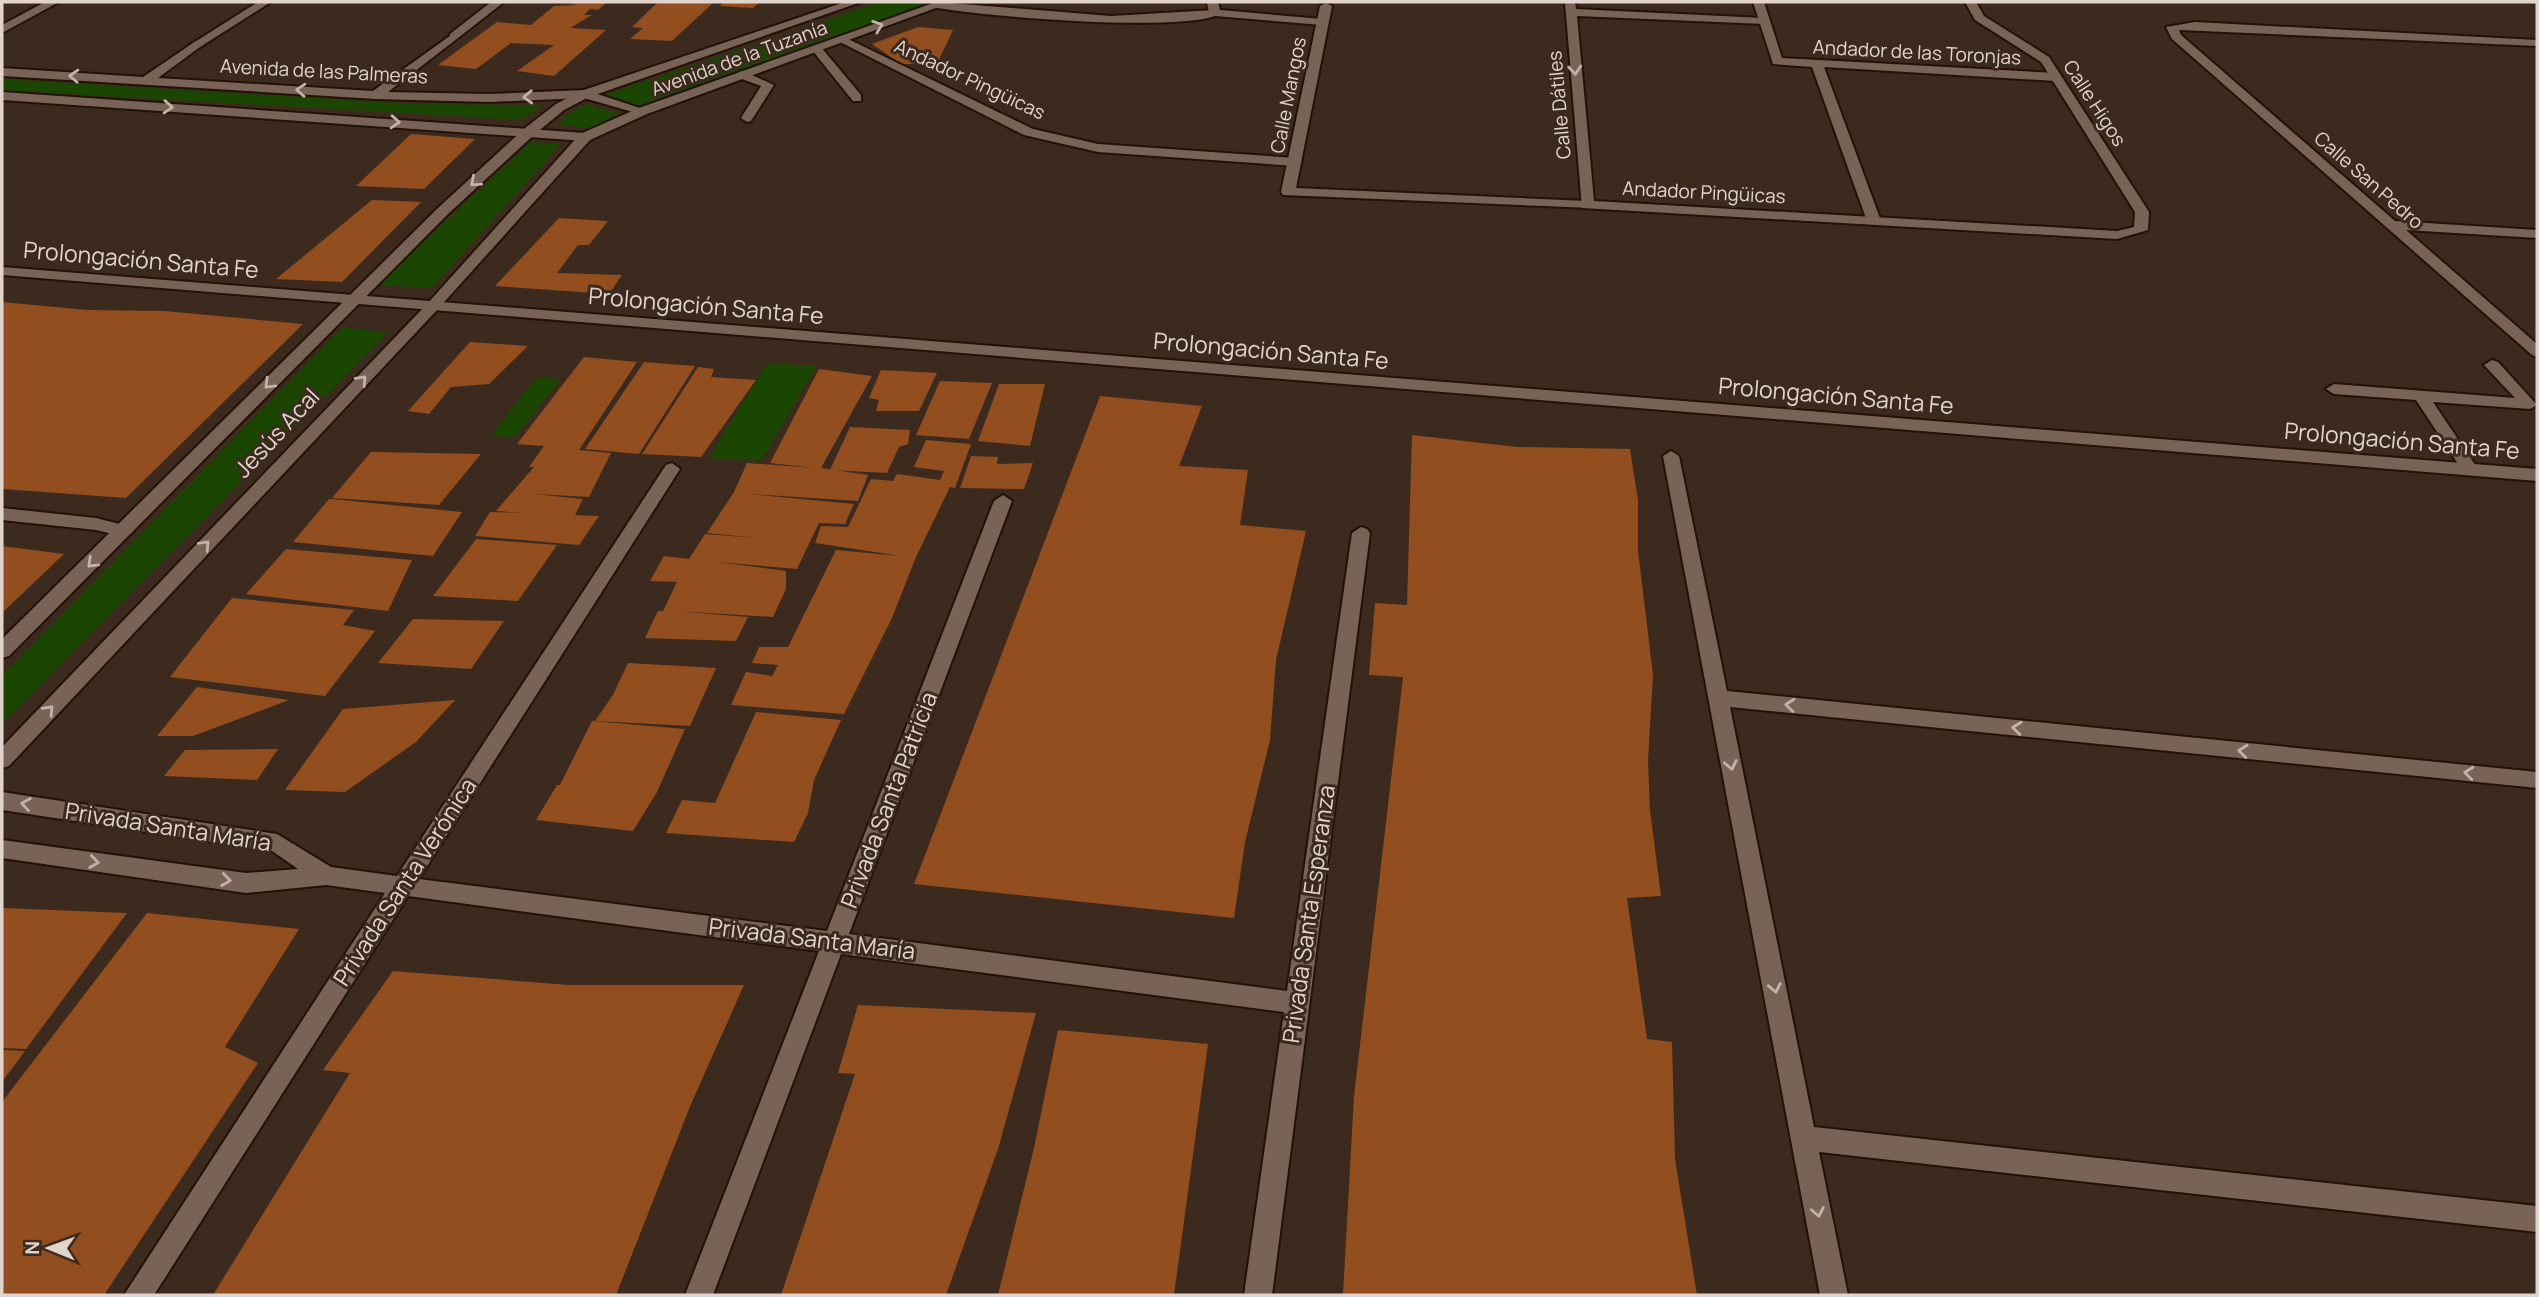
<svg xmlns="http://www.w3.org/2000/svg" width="2539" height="1297" font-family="Manrope,sans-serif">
	<rect width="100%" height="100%" fill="#3d2a1f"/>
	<path fill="#1a4602" d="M 880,2 L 940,2 L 648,108 L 601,96 Z
		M 2,79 L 416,104 L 542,105 L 521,120 L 2,90 Z
		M 586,104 L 618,113 L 592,128 L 558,125 L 567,114 Z
		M 531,142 L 561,144 L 432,288 L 377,285 Z
		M 343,327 L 388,333 L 2,724 L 2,676 Z
		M 767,363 L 817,366 L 761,461 L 709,458 Z
		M 536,378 L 561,379 L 515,437 L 491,436 Z"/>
	<path fill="#924e1f" d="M 562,2 L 606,3 L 598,10 L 590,9 L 584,15 L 592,15 L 570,28 L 606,30 L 554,76 L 517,71 L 554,45 L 511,43 L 476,69 L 438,65 L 497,22 L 531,25 L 554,6 L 576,5 Z
		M 658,2 L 714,2 L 672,41 L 630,39 L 643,28 L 632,27 Z
		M 724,2 L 760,2 L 753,8 L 720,6 Z
		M 918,27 L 953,30 L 937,64 L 901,64 L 872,44 Z
		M 411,134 L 475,139 L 424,189 L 356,186 Z
		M 372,200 L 421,202 L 342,282 L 276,279 Z
		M 559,218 L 608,221 L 589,245 L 578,245 L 557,273 L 622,275 L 609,294 L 495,286 Z
		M 2,302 L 87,310 L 164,311 L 303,324 L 126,498 L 2,489 Z
		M 470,342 L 528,346 L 489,384 L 451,387 L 429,414 L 408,411 Z
		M 584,357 L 637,362 L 579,450 L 611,453 L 589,497 L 534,494 L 583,499 L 575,515 L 599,516 L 579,545 L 475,536 L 490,512 L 523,513 L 496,511 L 534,467 L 529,467 L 544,446 L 517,444 Z
		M 644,362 L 695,366 L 639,454 L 585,449 Z
		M 698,367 L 714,369 L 711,377 L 756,380 L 701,457 L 642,454 Z
		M 819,369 L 872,376 L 821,468 L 868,475 L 858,501 L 749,494 L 854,504 L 845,524 L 819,523 L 797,569 L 718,562 L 786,571 L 786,589 L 773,617 L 676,611 L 748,617 L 736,641 L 645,638 L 658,611 L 663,611 L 677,582 L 650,581 L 664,556 L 689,559 L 705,534 L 757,538 L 707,533 L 734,492 L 747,463 L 815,468 L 770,463 Z
		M 881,370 L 937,373 L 919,411 L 876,411 L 879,400 L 869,398 Z
		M 940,381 L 992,383 L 969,439 L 916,435 Z
		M 999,384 L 1045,384 L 1030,446 L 978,441 Z
		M 1100,396 L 1202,406 L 1179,466 L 1248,470 L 1240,525 L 1306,531 L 1276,660 L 1270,740 L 1245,842 L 1234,918 L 914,884 Z
		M 850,427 L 910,430 L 908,444 L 899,447 L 887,473 L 830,470 Z
		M 1412,435 L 1517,447 L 1630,449 L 1638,500 L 1638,551 L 1653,675 L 1648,761 L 1650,810 L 1661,896 L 1627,898 L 1647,1039 L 1672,1042 L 1675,1159 L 1697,1295 L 1343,1295 L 1354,1096 L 1403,677 L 1369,675 L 1375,603 L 1407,605 Z
		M 926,440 L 971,444 L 955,488 L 950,487 L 916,557 L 892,618 L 844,714 L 731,705 L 746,672 L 772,676 L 778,665 L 752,663 L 759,647 L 788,647 L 836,550 L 901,556 L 815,543 L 821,526 L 848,527 L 871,479 L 893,481 L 897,474 L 940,480 L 944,471 L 914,467 Z
		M 371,452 L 481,454 L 439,505 L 332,498 Z
		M 971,456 L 998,457 L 997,464 L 1033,463 L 1024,489 L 960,488 Z
		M 329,499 L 332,499 L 462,512 L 433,556 L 293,542 Z
		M 476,539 L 557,545 L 518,601 L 433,596 Z
		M 2,546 L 64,554 L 2,613 Z
		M 286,549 L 412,560 L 388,611 L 246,594 Z
		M 232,598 L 354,610 L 343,625 L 375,631 L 325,696 L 170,677 Z
		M 413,619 L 504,621 L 471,669 L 378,663 Z
		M 628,663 L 716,668 L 690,726 L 595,721 L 613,695 Z
		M 197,687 L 289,700 L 193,736 L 157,736 Z
		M 455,700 L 416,742 L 345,792 L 285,790 L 343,709 Z
		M 756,712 L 841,720 L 814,780 L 808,813 L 794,842 L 666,833 L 682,800 L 715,803 Z
		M 592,721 L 685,729 L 657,792 L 633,831 L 536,820 L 557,785 L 560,785 Z
		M 278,749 L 257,780 L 164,776 L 185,750 Z
		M 2,908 L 127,913 L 26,1049 L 2,1048 Z
		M 147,913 L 299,929 L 225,1047 L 258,1063 L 104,1295 L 2,1295 L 2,1102 Z
		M 393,971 L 569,985 L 744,985 L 691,1104 L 616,1295 L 213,1295 L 350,1073 L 323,1070 Z
		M 858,1005 L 1036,1013 L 998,1149 L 946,1295 L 781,1295 L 855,1074 L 838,1073 Z
		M 1058,1030 L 1208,1044 L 1174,1295 L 998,1295 L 1034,1148 Z
		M 2,1050 L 25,1051 L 2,1082 Z"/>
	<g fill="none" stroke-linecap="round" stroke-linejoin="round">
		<defs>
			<path id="service" d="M 812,46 L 820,46 L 861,95 L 861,101 L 853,101 L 812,50 Z
				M 743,71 L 774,85 L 751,121 L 747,122 L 741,118 L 761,86 L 739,78 L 739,72 Z
				M 2492,360 L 2498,362 L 2537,405 L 2530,409 L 2433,402 L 2478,469 L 2470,475 L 2464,473 L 2416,400 L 2334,394 L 2326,389 L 2334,384 L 2515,398 L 2484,365 Z"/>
			<path id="pedestrian" d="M 258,2 L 271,2 L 200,47 L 190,45 Z
				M 491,2 L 504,2 L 458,38 L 450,38 L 450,34 Z
				M 938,2 L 1111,16 L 1215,10 L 1221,13 C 1192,34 975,16 933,7 L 933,3 Z
				M 1753,2 L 1764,2 L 1782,58 L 2055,73 L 2061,77 L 2055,81 L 1824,67 L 1881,221 L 1874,225 L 1867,221 L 1812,67 L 1773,64 Z
				M 1326,3 L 1332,6 L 1296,188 L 1587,201 L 1592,202 L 1592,208 L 1283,195 L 1281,192 L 1320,6 Z"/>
			<path id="minor" d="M 45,2 L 59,2 L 2,33 L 2,25 Z
				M 1207,2 L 1218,2 L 1220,10 L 1322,19 L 1328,22 L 1322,25 L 1215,16 L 1209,13 Z
				M 1565,2 L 1575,2 L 1576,9 L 1764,18 L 1770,21 L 1764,24 L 1577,16 L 1594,201 L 2117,231 L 2134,227 L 2135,212 L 2041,62 L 1975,20 L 1965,2 L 1976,2 L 1984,16 L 2049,57 L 2149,212 L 2148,230 L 2117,239 L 1582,208 Z
				M 2195,22 L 2537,40 L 2537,46 L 2179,30 L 2181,35 L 2395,221 L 2537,230 L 2537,238 L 2406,230 L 2537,344 L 2537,357 L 2532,355 L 2172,39 L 2166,27 Z
				M 454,33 L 458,34 L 458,38 L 388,92 L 489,94 L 585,90 L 649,111 L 643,115 L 584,98 L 489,102 L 376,99 L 2,76 L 2,68 L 143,77 L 196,41 L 202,45 L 200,47 L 158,78 L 373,91 Z
				M 842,36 L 1033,129 L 1098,144 L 1295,158 L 1302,162 L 1295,166 L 1098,152 L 1024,135 L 838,41 L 836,39 Z
				M 2,92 L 585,133 L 591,137 L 585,141 L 2,100 Z
				M 2,267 L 2537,469 L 2537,481 L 2,275 Z
				M 1671,451 L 1679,456 L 1727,691 L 2537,772 L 2537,788 L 1730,707 L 1814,1127 L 2537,1206 L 2537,1232 L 1819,1152 L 1848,1295 L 1820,1295 L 1663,456 Z
				M 672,463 L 680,469 L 419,879 L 827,931 L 994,501 L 1003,495 L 1012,501 L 849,934 L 1287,991 L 1352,533 L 1361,527 L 1367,529 L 1370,533 L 1272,1295 L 1244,1295 L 1284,1012 L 841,954 L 713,1295 L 685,1295 L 819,951 L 408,896 L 154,1295 L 124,1295 L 385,893 L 326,885 L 246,893 L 2,858 L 2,840 L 246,873 L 298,869 L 272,851 L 2,810 L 2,792 L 277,834 L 331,867 L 397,876 L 666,465 Z
				M 2,508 L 96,518 L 131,527 L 134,531 L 125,537 L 96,530 L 2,520 Z"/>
			<path id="tertiary" d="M 845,2 L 861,2 L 589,97 L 564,110 L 535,134 L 449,213 L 9,656 L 2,658 L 2,639 L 439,207 L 525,128 L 556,104 L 581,91 Z
				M 936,2 L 952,2 L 647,114 L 590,140 L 437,310 L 9,766 L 2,768 L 2,747 L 427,304 L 580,134 L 639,108 Z"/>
		</defs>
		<use href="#service" stroke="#231208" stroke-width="4"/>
		<use href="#pedestrian" stroke="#231208" stroke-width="4"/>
		<use href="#minor" stroke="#231208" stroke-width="4"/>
		<use href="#tertiary" stroke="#231208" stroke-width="4"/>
		<use href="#service" fill="#786356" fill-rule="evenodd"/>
		<use href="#pedestrian" fill="#786356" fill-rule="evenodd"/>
		<use href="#minor" fill="#786356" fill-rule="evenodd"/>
		<use href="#tertiary" fill="#786356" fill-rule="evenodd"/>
	</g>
	<defs><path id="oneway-chevron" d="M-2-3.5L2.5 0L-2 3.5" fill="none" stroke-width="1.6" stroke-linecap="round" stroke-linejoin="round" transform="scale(1.75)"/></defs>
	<g stroke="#c2b2a9">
		<use href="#oneway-chevron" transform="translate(878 26) rotate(-20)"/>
		<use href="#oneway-chevron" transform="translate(1575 70) rotate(85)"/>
		<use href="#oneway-chevron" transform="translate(74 76) rotate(-177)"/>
		<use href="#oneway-chevron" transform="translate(301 90) rotate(-176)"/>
		<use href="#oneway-chevron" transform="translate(528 97) rotate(178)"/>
		<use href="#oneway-chevron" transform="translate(168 107) rotate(4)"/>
		<use href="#oneway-chevron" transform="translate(395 122) rotate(4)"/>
		<use href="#oneway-chevron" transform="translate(475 182) rotate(138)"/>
		<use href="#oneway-chevron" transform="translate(362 380) rotate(-47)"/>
		<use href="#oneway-chevron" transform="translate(269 384) rotate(135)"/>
		<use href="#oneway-chevron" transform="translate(205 545) rotate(-47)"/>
		<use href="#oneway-chevron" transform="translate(92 563) rotate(136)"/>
		<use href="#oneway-chevron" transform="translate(1790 705) rotate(-174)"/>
		<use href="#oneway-chevron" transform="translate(49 710) rotate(-47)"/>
		<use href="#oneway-chevron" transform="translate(2017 728) rotate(-174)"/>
		<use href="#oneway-chevron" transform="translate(2243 751) rotate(-174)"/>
		<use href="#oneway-chevron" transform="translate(1731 765) rotate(79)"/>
		<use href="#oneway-chevron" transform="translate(2469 773) rotate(-174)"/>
		<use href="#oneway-chevron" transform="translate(26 804) rotate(-171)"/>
		<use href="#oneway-chevron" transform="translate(94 862) rotate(8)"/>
		<use href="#oneway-chevron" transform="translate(226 880) rotate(8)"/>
		<use href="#oneway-chevron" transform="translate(1775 988) rotate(79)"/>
		<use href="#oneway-chevron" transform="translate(1818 1212) rotate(79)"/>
	</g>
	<g text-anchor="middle" stroke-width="6" stroke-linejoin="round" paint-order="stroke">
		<g font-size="19" fill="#e1d4cd" stroke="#3d2a1f">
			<text transform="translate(1917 52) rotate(3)" y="7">Andador de las Toronjas</text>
			<text transform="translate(739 58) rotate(-20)" y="7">Avenida de la Tuzanía</text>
			<text transform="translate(324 71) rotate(3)" y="7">Avenida de las Palmeras</text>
			<text transform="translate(970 79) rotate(25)" y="7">Andador Pingüicas</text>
			<text transform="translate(1288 95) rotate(-79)" y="7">Calle Mangos</text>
			<text transform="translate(2095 103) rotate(57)" y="7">Calle Higos</text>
			<text transform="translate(1559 105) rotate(-95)" y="7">Calle Dátiles</text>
			<text transform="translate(2369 180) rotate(41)" y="7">Calle San Pedro</text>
			<text transform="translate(1704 192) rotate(3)" y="7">Andador Pingüicas</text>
		</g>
		<g font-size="23" fill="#e1d4cd" stroke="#3d2a1f">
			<text transform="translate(141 260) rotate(5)" y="8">Prolongación Santa Fe</text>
			<text transform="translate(706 306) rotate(5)" y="8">Prolongación Santa Fe</text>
			<text transform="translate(1271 351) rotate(5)" y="8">Prolongación Santa Fe</text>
			<text transform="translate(1836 396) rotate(5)" y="8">Prolongación Santa Fe</text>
			<text transform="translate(277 433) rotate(-47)" y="8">Jesús Acal</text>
			<text transform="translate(2402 441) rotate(5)" y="8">Prolongación Santa Fe</text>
			<text transform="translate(889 800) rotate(-69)" y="8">Privada Santa Patricia</text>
			<text transform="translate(168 827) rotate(9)" y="8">Privada Santa María</text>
			<text transform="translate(405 882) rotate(-57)" y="8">Privada Santa Verónica</text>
			<text transform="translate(1309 914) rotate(-82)" y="8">Privada Santa Esperanza</text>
			<text transform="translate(812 939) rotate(7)" y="8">Privada Santa María</text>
		</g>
	</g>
	<rect width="2539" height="1297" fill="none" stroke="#e1d4cd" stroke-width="7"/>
	<g transform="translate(49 1248) rotate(271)" stroke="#3d2a1f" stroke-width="5" paint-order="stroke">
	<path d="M0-5L12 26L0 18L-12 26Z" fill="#e1d4cd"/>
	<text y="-10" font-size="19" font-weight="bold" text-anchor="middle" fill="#e1d4cd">N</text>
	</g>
</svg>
